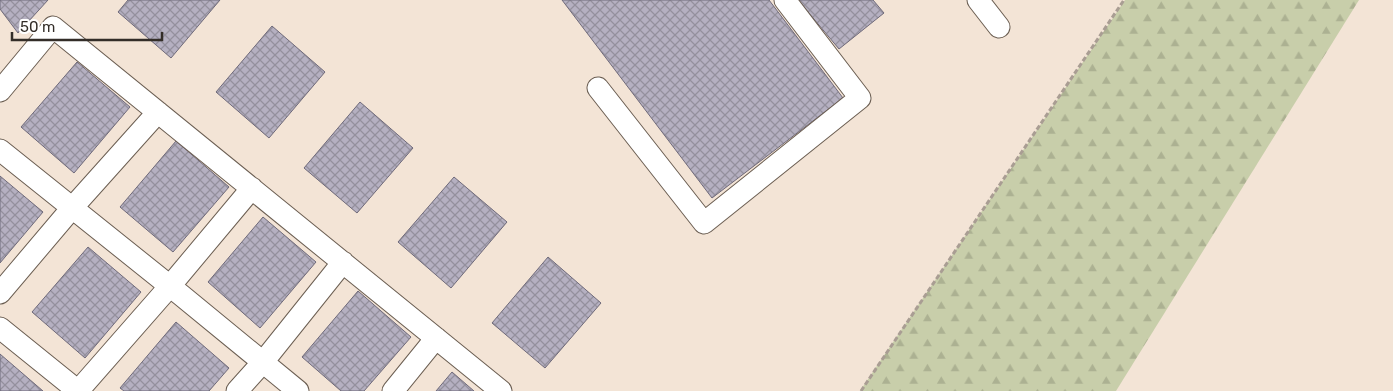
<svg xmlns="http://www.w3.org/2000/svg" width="1393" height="391" font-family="Rubik,sans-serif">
	<defs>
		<pattern id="forest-firs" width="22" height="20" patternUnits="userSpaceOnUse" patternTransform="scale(1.25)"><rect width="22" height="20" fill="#c8ceaa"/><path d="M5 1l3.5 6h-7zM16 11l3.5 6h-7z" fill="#acb192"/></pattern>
		<pattern id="building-cross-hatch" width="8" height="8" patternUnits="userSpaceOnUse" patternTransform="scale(1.25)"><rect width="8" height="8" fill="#b5b0c1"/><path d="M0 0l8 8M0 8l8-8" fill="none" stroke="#94909d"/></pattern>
	</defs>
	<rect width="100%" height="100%" fill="#f3e4d6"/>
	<path fill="url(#forest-firs)" d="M 1125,0 L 1359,0 L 1116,391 L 860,391 Z"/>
	<path fill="url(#building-cross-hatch)" stroke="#6f6a7a" d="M 0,0 L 48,0 L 18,33 L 0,9 Z
		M 128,0 L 220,0 L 171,58 L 118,12 Z
		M 562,0 L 769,0 L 843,98 L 712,198 Z
		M 798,0 L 873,0 L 884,13 L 839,49 Z
		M 272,26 L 325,72 L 269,138 L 216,92 Z
		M 77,62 L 130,107 L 74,173 L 21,127 Z
		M 360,102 L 413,148 L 357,213 L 304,168 Z
		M 176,141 L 229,187 L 173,252 L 120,207 Z
		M 0,176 L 43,212 L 0,263 Z
		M 454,177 L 507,222 L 451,288 L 398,242 Z
		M 263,217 L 316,262 L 260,328 L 208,282 Z
		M 88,247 L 141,292 L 85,358 L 32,312 Z
		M 548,257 L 601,303 L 545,368 L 492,323 Z
		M 358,291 L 411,337 L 364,391 L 341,391 L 302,357 Z
		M 176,322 L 229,368 L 209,391 L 124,391 L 120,388 Z
		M 0,354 L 43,391 L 0,391 Z
		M 452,372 L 474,391 L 436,391 Z"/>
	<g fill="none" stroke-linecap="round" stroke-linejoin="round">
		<defs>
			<path id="minor" d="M 978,0 L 999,27
				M 598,88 L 704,223 L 860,98 L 785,0
				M 0,91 L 53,27 L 501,391
				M 0,150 L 181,295 L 298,391
				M 0,293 L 72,208 L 158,112
				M 0,328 L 78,391
				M 78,391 L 170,286 L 252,188
				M 237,391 L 263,362 L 343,262
				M 393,391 L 436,338"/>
		</defs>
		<use href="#minor" stroke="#6b5e52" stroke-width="23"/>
		<path stroke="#a99d93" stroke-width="3" stroke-dasharray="5 2.5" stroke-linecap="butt" d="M 861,391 L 1124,0"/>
		<use href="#minor" stroke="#fff" stroke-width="21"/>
	</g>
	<path d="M12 32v8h150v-8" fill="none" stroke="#332d28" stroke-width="2.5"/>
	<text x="20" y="32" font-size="15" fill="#332d28" stroke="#ffffff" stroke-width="4" paint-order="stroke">50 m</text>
</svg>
